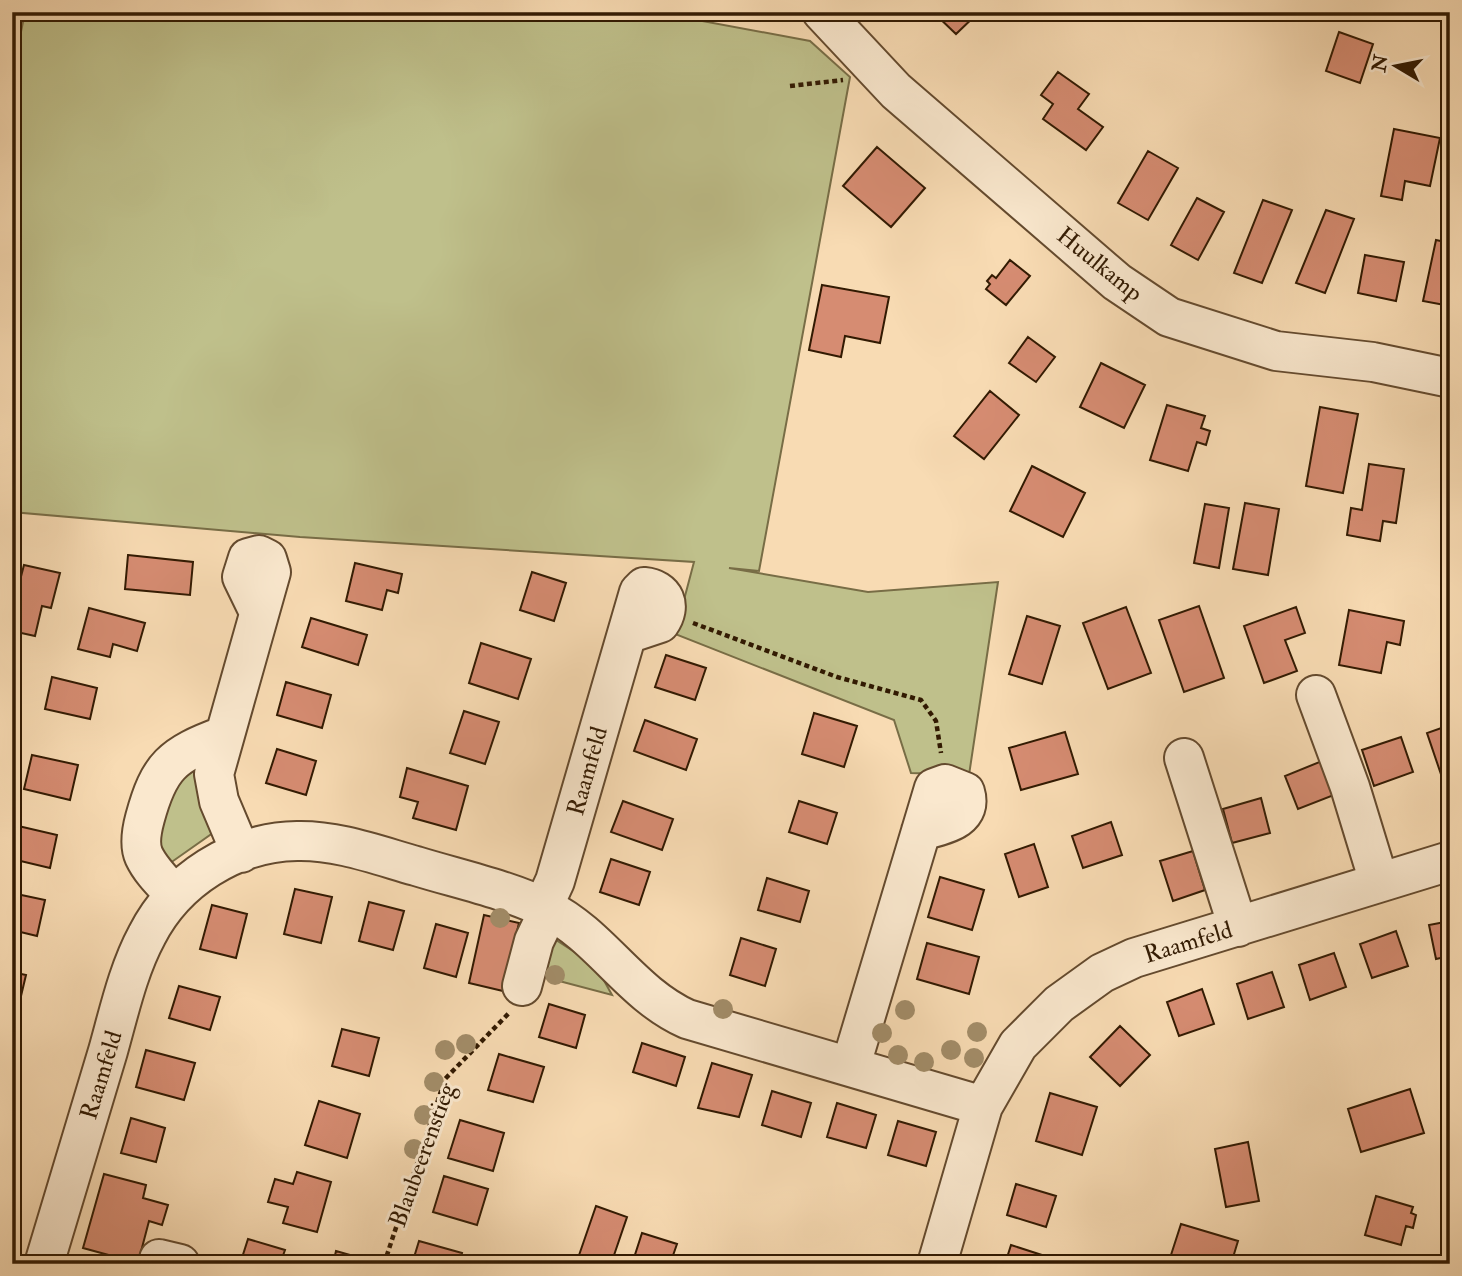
<svg xmlns="http://www.w3.org/2000/svg" width="1462" height="1276" font-family="'IM FELL Double Pica',serif">
	<rect width="100%" height="100%" fill="#f8dbb3"/>
	<filter id="stains"><feTurbulence type="fractalNoise" baseFrequency=".00286" numOctaves="4"/><feColorMatrix values="0 0 0 0 .2 0 0 0 0 .09 0 0 0 0 .02 0 0 0 .5 -.17"/></filter>
	<radialGradient id="worn" r=".72"><stop offset=".6" stop-color="#630" stop-opacity="0"/><stop offset="1" stop-color="#630" stop-opacity=".3"/></radialGradient>
	<path fill="#bfc08b" stroke="#786d46" stroke-width="2" d="M 25,12 L 654,12 L 810,41 L 850,77 L 759,571 L 729,568 L 868,592 L 998,582 L 969,775 L 911,773 L 894,720 L 675,634 L 694,562 L 300,537 L 12,512 L 12,76 Z
		M 203,753 L 217,830 L 166,866 L 152,818 Z
		M 553,938 L 596,966 L 612,995 L 544,977 Z"/>
	<path fill="#d68c72" stroke="#321a02" stroke-width="2" d="M 933,12 L 979,12 L 956,34 Z
		M 1339,32 L 1373,44 L 1360,83 L 1326,71 Z
		M 1058,72 L 1089,94 L 1078,109 L 1103,127 L 1086,150 L 1043,119 L 1053,104 L 1041,95 Z
		M 1394,129 L 1440,138 L 1430,186 L 1405,181 L 1402,200 L 1381,196 Z
		M 877,147 L 925,188 L 891,227 L 843,186 Z
		M 1148,151 L 1178,168 L 1148,220 L 1118,203 Z
		M 1197,198 L 1224,212 L 1198,260 L 1171,245 Z
		M 1263,200 L 1292,210 L 1262,283 L 1234,273 Z
		M 1326,210 L 1354,219 L 1325,293 L 1296,283 Z
		M 1436,240 L 1450,243 L 1450,306 L 1423,301 Z
		M 1365,255 L 1404,262 L 1396,301 L 1358,293 Z
		M 1010,260 L 1030,276 L 1006,305 L 986,289 L 990,284 L 987,281 L 992,275 L 996,278 Z
		M 822,285 L 889,297 L 880,343 L 845,336 L 841,357 L 809,350 Z
		M 1028,337 L 1055,357 L 1036,382 L 1009,363 Z
		M 1101,363 L 1145,385 L 1124,428 L 1080,407 Z
		M 990,391 L 1019,415 L 984,459 L 954,436 Z
		M 1167,405 L 1205,416 L 1201,428 L 1210,431 L 1206,445 L 1197,442 L 1188,471 L 1150,460 Z
		M 1320,407 L 1358,414 L 1343,493 L 1306,486 Z
		M 1369,464 L 1404,469 L 1396,523 L 1383,521 L 1380,541 L 1347,535 L 1351,508 L 1362,510 Z
		M 1032,466 L 1085,493 L 1063,537 L 1010,511 Z
		M 1245,503 L 1279,509 L 1268,575 L 1233,569 Z
		M 1205,504 L 1229,508 L 1219,568 L 1194,563 Z
		M 128,555 L 193,562 L 190,595 L 125,589 Z
		M 355,563 L 402,574 L 398,593 L 387,590 L 382,610 L 346,601 Z
		M 24,565 L 60,573 L 51,608 L 42,606 L 35,636 L 12,631 L 12,590 L 17,592 Z
		M 532,572 L 566,583 L 554,621 L 520,610 Z
		M 1199,606 L 1224,678 L 1184,692 L 1159,620 Z
		M 1126,607 L 1151,673 L 1108,689 L 1083,623 Z
		M 1296,607 L 1305,633 L 1285,640 L 1297,671 L 1264,683 L 1244,626 Z
		M 89,608 L 145,623 L 137,651 L 113,644 L 110,657 L 78,649 Z
		M 1349,610 L 1404,621 L 1400,645 L 1387,642 L 1381,673 L 1339,665 Z
		M 1027,616 L 1060,626 L 1042,684 L 1009,674 Z
		M 311,618 L 367,635 L 358,665 L 302,647 Z
		M 481,643 L 531,659 L 518,699 L 469,683 Z
		M 666,655 L 706,668 L 695,700 L 655,687 Z
		M 52,677 L 97,688 L 90,719 L 45,709 Z
		M 286,682 L 331,695 L 322,728 L 277,715 Z
		M 464,711 L 499,722 L 485,764 L 450,753 Z
		M 814,713 L 857,726 L 844,767 L 802,754 Z
		M 645,720 L 697,739 L 686,770 L 634,751 Z
		M 1450,725 L 1450,797 L 1449,798 L 1427,733 Z
		M 1065,732 L 1078,774 L 1021,790 L 1009,748 Z
		M 1401,737 L 1413,772 L 1374,786 L 1362,750 Z
		M 277,749 L 316,761 L 306,795 L 266,783 Z
		M 32,755 L 78,765 L 70,800 L 24,789 Z
		M 1322,761 L 1334,795 L 1298,809 L 1285,776 Z
		M 407,768 L 468,786 L 456,830 L 413,818 L 418,802 L 400,797 Z
		M 1261,798 L 1270,833 L 1232,843 L 1223,809 Z
		M 623,801 L 673,819 L 662,850 L 611,832 Z
		M 799,801 L 837,813 L 827,844 L 789,832 Z
		M 1111,822 L 1122,855 L 1083,868 L 1072,836 Z
		M 14,825 L 57,835 L 50,868 L 12,859 Z
		M 1034,844 L 1048,887 L 1019,897 L 1005,854 Z
		M 1193,851 L 1205,890 L 1173,901 L 1160,861 Z
		M 611,859 L 650,872 L 639,905 L 600,892 Z
		M 940,877 L 984,890 L 972,930 L 928,917 Z
		M 767,878 L 809,891 L 800,922 L 758,910 Z
		M 295,889 L 332,897 L 321,943 L 284,934 Z
		M 12,893 L 45,900 L 37,936 L 12,930 Z
		M 369,902 L 404,911 L 393,950 L 359,941 Z
		M 212,905 L 247,914 L 236,958 L 200,949 Z
		M 484,915 L 519,923 L 503,991 L 469,983 Z
		M 1450,921 L 1450,956 L 1436,959 L 1429,925 Z
		M 436,924 L 468,933 L 456,977 L 424,968 Z
		M 1396,931 L 1408,966 L 1372,978 L 1360,944 Z
		M 741,938 L 776,949 L 765,986 L 730,975 Z
		M 927,943 L 979,957 L 969,994 L 917,979 Z
		M 1334,953 L 1346,987 L 1310,1000 L 1299,965 Z
		M 12,972 L 26,975 L 16,1017 L 12,1016 Z
		M 1272,972 L 1284,1007 L 1248,1019 L 1237,984 Z
		M 179,986 L 220,997 L 210,1030 L 169,1018 Z
		M 1202,989 L 1214,1024 L 1179,1036 L 1167,1002 Z
		M 549,1004 L 585,1015 L 576,1048 L 539,1037 Z
		M 1120,1026 L 1150,1055 L 1120,1086 L 1090,1057 Z
		M 342,1029 L 379,1038 L 369,1076 L 332,1066 Z
		M 642,1043 L 685,1057 L 676,1086 L 633,1072 Z
		M 146,1050 L 195,1063 L 184,1100 L 136,1087 Z
		M 499,1054 L 544,1067 L 533,1102 L 488,1090 Z
		M 712,1063 L 752,1075 L 739,1117 L 698,1108 Z
		M 1410,1089 L 1424,1133 L 1361,1152 L 1348,1109 Z
		M 772,1091 L 811,1103 L 801,1137 L 762,1125 Z
		M 1050,1093 L 1097,1107 L 1082,1155 L 1036,1141 Z
		M 319,1101 L 360,1114 L 347,1158 L 305,1145 Z
		M 837,1103 L 876,1115 L 866,1148 L 827,1137 Z
		M 131,1118 L 165,1128 L 156,1162 L 121,1153 Z
		M 460,1120 L 504,1133 L 493,1171 L 448,1158 Z
		M 898,1121 L 936,1132 L 926,1166 L 888,1155 Z
		M 1248,1142 L 1259,1201 L 1226,1207 L 1215,1149 Z
		M 297,1172 L 331,1182 L 317,1232 L 283,1223 L 288,1207 L 268,1202 L 275,1179 L 293,1184 Z
		M 104,1174 L 146,1185 L 143,1198 L 168,1205 L 162,1225 L 149,1221 L 138,1263 L 83,1248 Z
		M 444,1176 L 488,1189 L 477,1225 L 433,1212 Z
		M 1016,1184 L 1056,1196 L 1046,1227 L 1007,1215 Z
		M 1376,1196 L 1413,1207 L 1411,1213 L 1416,1215 L 1413,1228 L 1406,1226 L 1401,1245 L 1365,1235 Z
		M 596,1206 L 627,1217 L 611,1264 L 577,1261 Z
		M 1181,1224 L 1238,1241 L 1231,1264 L 1189,1264 L 1170,1258 Z
		M 642,1233 L 677,1244 L 670,1264 L 632,1264 Z
		M 248,1239 L 285,1250 L 280,1264 L 240,1264 Z
		M 419,1241 L 462,1253 L 459,1264 L 412,1264 Z
		M 1011,1245 L 1048,1257 L 1046,1264 L 1005,1264 Z
		M 336,1251 L 364,1259 L 363,1264 L 333,1264 Z"/>
	<g fill="none" stroke-linecap="round" stroke-linejoin="round">
		<defs>
			<path id="minor" d="M 822,12 L 896,91 L 1117,282 L 1169,317 L 1276,351 L 1373,362 L 1450,378
				M 1316,695 L 1350,787 L 1379,882
				M 1184,758 L 1238,927
				M 241,853 L 219,801 L 214,774 L 271,572 L 267,559 L 259,555 L 248,558 L 242,577 L 259,612
				M 175,895 C 164,883 151,871 144,856 C 139,845 142,829 145,818 C 159,766 172,755 223,736
				M 543,907 L 555,881 L 639,592 L 644,587 C 665,589 672,606 660,623 L 627,634
				M 522,986 L 534,941 L 549,910
				M 851,1065 L 934,788 L 945,784 L 965,792 C 974,821 941,825 921,831
				M 44,1264 C 65,1193 87,1122 108,1051 C 119,1012 128,970 147,935 C 175,880 234,842 297,841 C 337,840 377,855 416,866 C 458,879 506,889 547,909 C 601,936 631,994 687,1019 L 983,1106
				M 158,1264 L 159,1259 L 180,1264
				M 937,1264 L 983,1106 L 1018,1045 L 1059,1004 L 1102,973 L 1134,958 L 1450,861"/>
		</defs>
		<use href="#minor" stroke="#644a2e" stroke-width="42"/>
		<path stroke="#321a02" stroke-width="4.5" stroke-dasharray="5 3.5" stroke-linecap="butt" d="M 790,86 L 843,80
			M 693,623 L 837,677 L 921,700 L 936,721 L 941,753
			M 384,1264 L 445,1079 L 509,1013"/>
		<use href="#minor" stroke="#fae8ce" stroke-width="38"/>
	</g>
	<g fill="#a28c68">
		<circle cx="500" cy="918" r="10"/>
		<circle cx="555" cy="975" r="10"/>
		<circle cx="723" cy="1009" r="10"/>
		<circle cx="905" cy="1010" r="10"/>
		<circle cx="977" cy="1032" r="10"/>
		<circle cx="882" cy="1033" r="10"/>
		<circle cx="466" cy="1044" r="10"/>
		<circle cx="445" cy="1050" r="10"/>
		<circle cx="951" cy="1050" r="10"/>
		<circle cx="898" cy="1055" r="10"/>
		<circle cx="974" cy="1058" r="10"/>
		<circle cx="924" cy="1062" r="10"/>
		<circle cx="434" cy="1082" r="10"/>
		<circle cx="424" cy="1115" r="10"/>
		<circle cx="414" cy="1149" r="10"/>
	</g>
	<g text-anchor="middle" stroke-width="6" stroke-linejoin="round" paint-order="stroke">
		<g font-size="24" fill="#321a02" stroke="#fae8ce">
			<text transform="translate(1100 264) rotate(39)" y="8">Huulkamp</text>
			<text transform="translate(587 771) rotate(-74)" y="8">Raamfeld</text>
			<text transform="translate(1188 942) rotate(-17)" y="8">Raamfeld</text>
			<text transform="translate(101 1075) rotate(-73)" y="8">Raamfeld</text>
			<text transform="translate(422 1155) rotate(-70)" y="8">Blaubeerenstieg</text>
		</g>
	</g>
	<rect width="1462" height="1276" fill="none" stroke="#f8dbb3" stroke-width="42"/>
	<rect x="14" y="14" width="1434" height="1248" fill="none" stroke="#321a02" stroke-width="3.5"/>
	<rect x="21" y="21" width="1420" height="1234" fill="none" stroke="#321a02" stroke-width="2"/>
	<g transform="translate(1396 66) rotate(280)" stroke="#fae8ce" stroke-width="5" paint-order="stroke">
	<path d="M0-5L12 26L0 18L-12 26Z" fill="#321a02"/>
	<text y="-10" font-size="19" font-weight="bold" text-anchor="middle" fill="#321a02">N</text>
	</g>
	<rect width="100%" height="100%" filter="url(#stains)"/>
	<rect width="100%" height="100%" fill="url(#worn)"/>
</svg>
